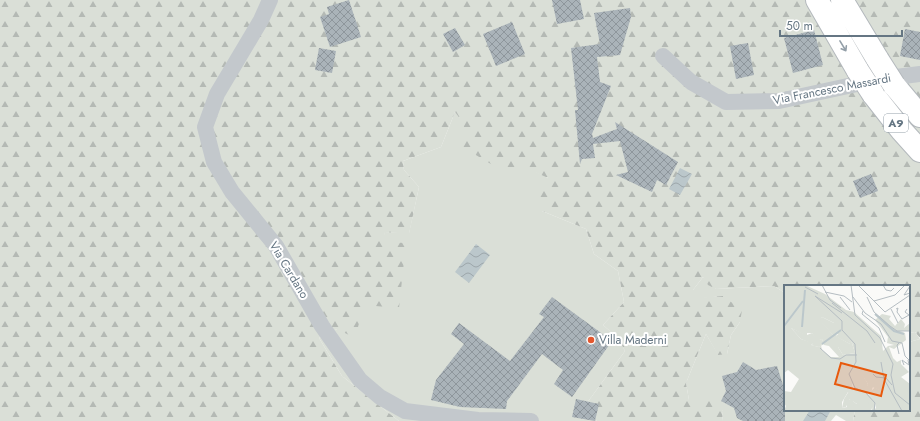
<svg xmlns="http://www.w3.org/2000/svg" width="920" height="421" font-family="Jost,sans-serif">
	<defs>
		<pattern id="forest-firs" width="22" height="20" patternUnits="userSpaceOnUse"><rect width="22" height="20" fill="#dadfd7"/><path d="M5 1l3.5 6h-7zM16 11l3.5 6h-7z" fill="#b4b9b4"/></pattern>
		<pattern id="water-waves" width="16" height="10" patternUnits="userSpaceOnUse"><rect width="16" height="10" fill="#bbc7cb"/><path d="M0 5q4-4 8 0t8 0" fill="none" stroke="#9ca6aa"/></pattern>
		<pattern id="building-cross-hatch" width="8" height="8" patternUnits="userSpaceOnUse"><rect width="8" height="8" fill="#aab3b9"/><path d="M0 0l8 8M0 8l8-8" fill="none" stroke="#8e969c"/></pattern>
	</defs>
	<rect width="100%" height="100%" fill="#fafaf8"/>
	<path fill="#dadfd7" d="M 455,112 C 474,137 519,164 548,178 L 542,211 L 586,229 L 594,254 L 618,271 L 624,302 L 603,325 L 618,338 L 625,351 L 584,407 L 597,421 L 399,421 L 342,376 L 319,338 L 337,329 L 363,305 L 385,232 L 409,233 L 419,187 L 404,170 L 403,161 L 441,147 Z
		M 703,277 L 716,289 L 774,286 L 785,293 L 785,410 L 855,410 L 853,421 L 846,421 L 836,415 L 831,421 L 722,421 L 723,411 L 689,400 L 686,383 L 706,334 L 718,354 L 727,354 L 731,335 L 740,322 L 723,296 L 693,299 L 693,290 Z
		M 915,332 L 920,339 L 909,342 L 909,333 Z"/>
	<path fill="url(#forest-firs)" d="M 0,0 L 920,0 L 920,338 L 915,332 L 909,333 L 909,286 L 785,286 L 785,293 L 774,286 L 716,289 L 708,285 L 703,277 L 693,290 L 693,298 L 723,296 L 742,310 L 740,322 L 731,335 L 727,354 L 718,355 L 706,334 L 686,383 L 689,400 L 707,398 L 723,411 L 722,421 L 597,421 L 584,407 L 625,351 L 618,338 L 603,325 L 624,302 L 618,271 L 594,254 L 586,229 L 542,211 L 533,191 L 548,178 L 526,168 L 509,175 L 461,146 L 464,124 L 455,112 L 441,147 L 403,161 L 404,170 L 419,187 L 409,234 L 385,232 L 384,242 L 406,243 L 399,308 L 364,305 L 355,338 L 337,329 L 319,338 L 342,376 L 399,421 L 0,421 Z
		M 920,339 L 920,421 L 853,421 L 855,410 L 909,410 L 909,342 Z"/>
	<path fill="url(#water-waves)" d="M 680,168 L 692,174 L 680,195 L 669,189 Z
		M 476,244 L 490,255 L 469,283 L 455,272 Z
		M 810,410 L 831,410 L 825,421 L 803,421 Z"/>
	<path fill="url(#building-cross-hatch)" d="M 349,0 L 361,37 L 330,47 L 320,17 L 329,14 L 327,7 Z
		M 552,0 L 580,0 L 584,19 L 557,24 Z
		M 630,8 L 631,17 L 620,55 L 597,57 L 600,82 L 611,86 L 592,134 L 593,138 L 617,129 L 615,122 L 678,162 L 666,185 L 657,180 L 652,192 L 616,175 L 628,172 L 620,141 L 593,144 L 595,158 L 582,159 L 580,164 L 575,110 L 578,110 L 571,48 L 600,44 L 594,13 Z
		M 512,22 L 525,54 L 496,66 L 483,34 Z
		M 455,28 L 465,45 L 453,52 L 443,34 Z
		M 905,29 L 920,32 L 920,60 L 900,56 Z
		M 814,30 L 823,65 L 793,73 L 784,38 Z
		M 748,43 L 754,75 L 736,79 L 730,46 Z
		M 319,48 L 336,51 L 332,73 L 315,70 Z
		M 871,174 L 878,191 L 860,198 L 853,181 Z
		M 552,297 L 612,341 L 572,397 L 554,384 L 563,370 L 542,354 L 507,401 L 506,409 L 460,407 L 431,400 L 436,380 L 464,344 L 451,334 L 459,323 L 510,361 L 544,317 L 539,314 Z
		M 743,362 L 756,370 L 777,366 L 783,385 L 785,386 L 785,421 L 743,421 L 737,418 L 734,408 L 721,401 L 726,391 L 722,376 L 737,372 Z
		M 576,399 L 599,404 L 595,421 L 572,417 Z"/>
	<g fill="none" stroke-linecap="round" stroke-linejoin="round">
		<defs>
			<path id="highway" d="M 817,0 L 858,71
				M 842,0 L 878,60
				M 894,85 L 920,116
				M 873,94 L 902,131 L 920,151"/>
		</defs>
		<use href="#highway" stroke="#b4b9bd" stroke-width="24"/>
		<path stroke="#c3c8cc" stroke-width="16" d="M 270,0 L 261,20 L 217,94 L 205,127 L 214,162 L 232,192 L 276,246 L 322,326 L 360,380 L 380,397 L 405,411 L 478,420 L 531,421
			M 663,56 L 691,82 L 726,102 L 779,101 L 880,79 L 920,74"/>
		<use href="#highway" stroke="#fff" stroke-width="22"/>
		<defs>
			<path id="highway-bridge" d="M 878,60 L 894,85
				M 858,71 L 873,94"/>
		</defs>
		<use href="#highway-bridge" stroke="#b4b9bd" stroke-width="24" stroke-linecap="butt"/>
		<use href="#highway-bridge" stroke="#fff" stroke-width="22"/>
	</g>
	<defs><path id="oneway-shaft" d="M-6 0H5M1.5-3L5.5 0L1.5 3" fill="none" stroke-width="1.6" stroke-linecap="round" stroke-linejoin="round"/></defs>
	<use stroke="#939fa8" href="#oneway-shaft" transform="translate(843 46) rotate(59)"/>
	<circle fill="#e4572e" stroke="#fff" stroke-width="1.5" cx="591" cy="340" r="4"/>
	<g text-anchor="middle" stroke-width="4" stroke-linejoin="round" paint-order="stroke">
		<rect fill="#fff" stroke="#939fa8" stroke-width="1" x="884" y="114" width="24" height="18" rx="3"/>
		<g font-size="11" font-weight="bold" fill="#657683">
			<text x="896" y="127">A9</text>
		</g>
		<g font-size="12" fill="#657683" stroke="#fff">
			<text transform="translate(832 89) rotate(-11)" y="4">Via Francesco Massardi</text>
			<text transform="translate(289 270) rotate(59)" y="4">Via Cardano</text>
		</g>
		<g font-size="12" fill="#657683" stroke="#fff" text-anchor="start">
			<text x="599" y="344">Villa Maderni</text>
		</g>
	</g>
	<g transform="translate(784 285)">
		<rect width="126" height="126" fill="#fafaf8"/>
		<path d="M 38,32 L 50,38 L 50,51 L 35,35 ZM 7,43 L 23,50 L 28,48 L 34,55 L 38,54 L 40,59 L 35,62 L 26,60 L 29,59 L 17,54 ZM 56,49 L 68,58 L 71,68 L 59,70 L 54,62 L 66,59 L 51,51 ZM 78,89 L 84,99 L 82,109 L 87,111 L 84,109 L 90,103 L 88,101 L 98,106 L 91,111 L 91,125 L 87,126 L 89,122 L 86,126 L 65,125 L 65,119 L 73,119 L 66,114 L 62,122 L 58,123 L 60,114 L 65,106 L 71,105 L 68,99 Z" fill="#dadfd7"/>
		<path d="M 0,0 L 21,0 L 41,9 L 62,25 L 70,27 L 97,51 L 99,66 L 104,61 L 110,60 L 103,58 L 104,52 L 91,35 L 98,29 L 107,31 L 105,34 L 111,41 L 117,34 L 121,39 L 120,43 L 126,38 L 126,46 L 116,46 L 121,48 L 122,55 L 110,64 L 105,62 L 109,73 L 113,77 L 117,75 L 117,79 L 125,87 L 117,92 L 126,99 L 126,126 L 89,126 L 92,123 L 90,112 L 97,106 L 89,102 L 87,108 L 84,109 L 87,113 L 82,109 L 81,106 L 84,99 L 78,90 L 73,99 L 68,99 L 70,106 L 76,106 L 78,111 L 81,110 L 85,119 L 77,112 L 69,116 L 75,121 L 65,120 L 65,124 L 69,126 L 0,126 L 2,121 L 0,118 L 0,95 L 0,106 L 7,107 L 15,94 L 4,85 L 0,88 ZM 38,32 L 50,38 L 50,51 L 36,35 ZM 7,43 L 23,51 L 23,48 L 28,48 L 33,56 L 38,54 L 40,60 L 45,61 L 55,72 L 47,72 L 38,65 L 37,60 L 35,62 L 27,60 L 29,58 L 17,54 ZM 53,49 L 68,58 L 71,68 L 59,70 L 54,62 L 64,62 L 66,59 L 52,51 ZM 64,107 L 72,109 L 63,117 L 63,122 L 58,123 L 58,117 Z" fill="#dadfd7" fill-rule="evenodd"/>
		<path fill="none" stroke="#bbc7cb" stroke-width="2" d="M 91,29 L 110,46 L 120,49M 0,41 L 19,16M 18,42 L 21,5M 38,59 L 57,45"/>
		<path fill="none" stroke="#b5bdc2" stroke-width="1" d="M 38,0 L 46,15 L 57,23M 67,0 L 71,30 L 96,53 L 109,79 L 107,90 L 111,108 L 126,120M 74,0 L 101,27 L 126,10M 99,0 L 102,5 L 107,6 L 110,3M 126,1 L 120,10 L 126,8M 21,2 L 34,9M 41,7 L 60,11 L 68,17M 56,12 L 66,25M 69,12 L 81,28 L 97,39 L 108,56 L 118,58 L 121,71 L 126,76M 83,12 L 90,27 L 106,41 L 113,46 L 126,46M 90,16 L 111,10 L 121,0M 48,18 L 83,46 L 91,58M 107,24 L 114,38M 112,24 L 114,23 L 113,27 L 118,34 L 125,30 L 121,27 L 123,24M 79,26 L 78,29 L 95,43 L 101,57M 58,28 L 31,11 L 58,36 L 58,45 L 71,59 L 72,77 L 65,89 L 71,103 L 81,107 L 91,118 L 90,126M 36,63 L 47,73 L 56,74 L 62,70 L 73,70M 115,69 L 113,60 L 115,58M 97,77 L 100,94 L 118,126M 120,80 L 118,75 L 125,80 L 124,75M 89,89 L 92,92 L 102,93 L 108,100"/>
		<path fill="#e8590c" fill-opacity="0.15" stroke="#e8590c" stroke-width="2" d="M 57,78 L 102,90 L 97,111 L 51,99 Z"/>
		<rect width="126" height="126" fill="none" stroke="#657683" stroke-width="2"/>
	</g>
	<path d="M780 30v6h122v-6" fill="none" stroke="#657683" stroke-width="2"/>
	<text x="786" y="30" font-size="12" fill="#657683" stroke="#ffffff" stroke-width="3" paint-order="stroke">50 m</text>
</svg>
